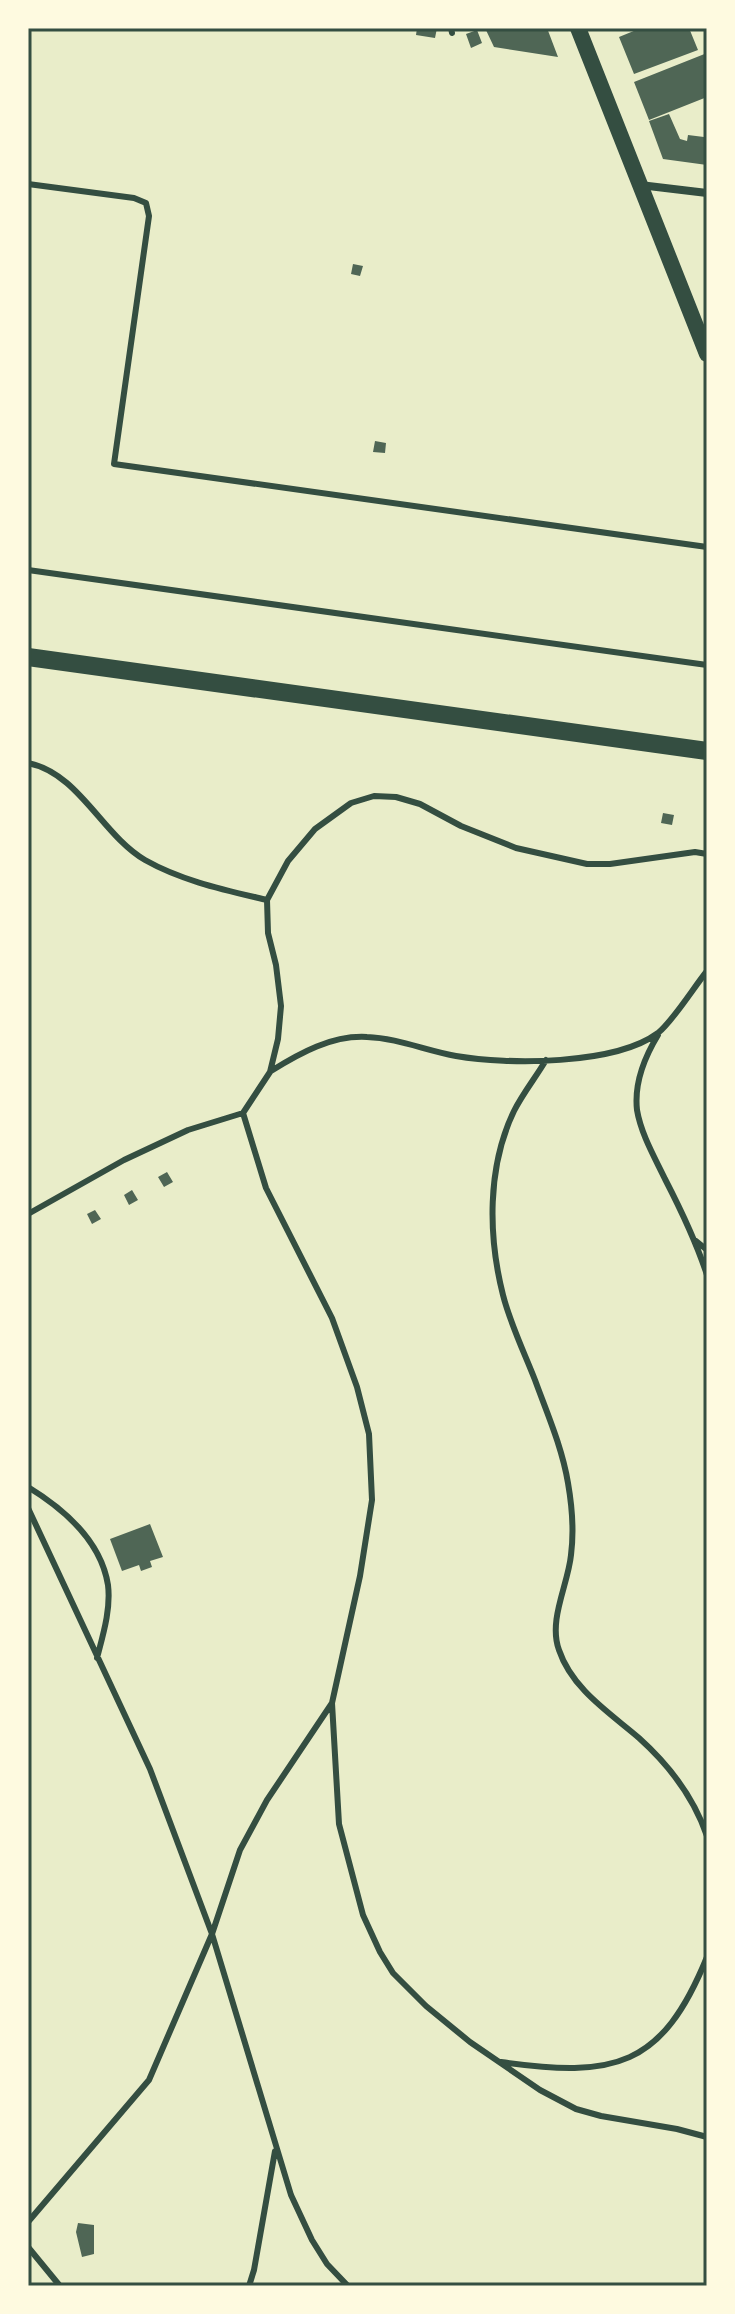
<svg xmlns="http://www.w3.org/2000/svg" width="735" height="2314" font-family="Inter,sans-serif">
	<rect width="100%" height="100%" fill="#e9edc9"/>
	<path fill="#4f6655" d="M 417,28 L 437,28 L 435,38 L 416,35 Z
		M 485,28 L 547,28 L 558,57 L 494,47 Z
		M 641,28 L 689,28 L 698,50 L 634,74 L 619,37 Z
		M 477,30 L 482,43 L 471,48 L 466,34 Z
		M 707,53 L 707,97 L 649,120 L 634,82 Z
		M 669,114 L 680,139 L 687,141 L 688,135 L 704,137 L 704,142 L 707,143 L 707,165 L 663,159 L 649,121 Z
		M 353,264 L 363,266 L 360,276 L 351,274 Z
		M 375,441 L 386,443 L 385,453 L 373,452 Z
		M 663,813 L 674,815 L 672,825 L 661,823 Z
		M 167,1172 L 173,1182 L 164,1187 L 158,1177 Z
		M 132,1190 L 138,1200 L 129,1205 L 124,1195 Z
		M 95,1210 L 101,1219 L 92,1224 L 87,1214 Z
		M 150,1524 L 163,1557 L 150,1561 L 152,1567 L 141,1571 L 139,1565 L 122,1571 L 110,1539 Z
		M 78,2223 L 94,2225 L 94,2254 L 82,2257 L 76,2232 Z"/>
	<g fill="none" stroke-linecap="round" stroke-linejoin="round">
		<path stroke="#344e41" stroke-width="6" d="M 451,28 L 452,33
			M 28,184 L 134,198 L 146,203 L 149,216 L 114,464 L 707,547
			M 28,570 L 707,665
			M 28,763 C 79,773 102,835 145,860 C 182,881 225,890 267,900
			M 658,1035 C 644,1058 634,1083 637,1110 C 641,1134 655,1158 665,1179 C 681,1210 696,1241 707,1275
			M 546,1060 C 536,1077 523,1093 514,1111 C 487,1167 488,1236 503,1295 C 510,1323 524,1352 535,1380 C 547,1413 562,1447 568,1483 C 572,1506 574,1532 571,1555 C 568,1585 548,1620 559,1650 C 572,1689 610,1713 639,1738 C 669,1765 694,1798 707,1836
			M 271,1071 C 300,1053 332,1035 367,1037 C 397,1038 427,1051 456,1056 C 508,1065 615,1065 658,1033 C 673,1021 694,987 707,971
			M 243,1113 L 266,1188 L 332,1318 L 357,1387 L 369,1434 L 372,1500 L 360,1576 L 332,1703 L 339,1824 L 363,1915 L 380,1952 L 393,1973 L 426,2006 L 470,2042 L 540,2090 L 576,2109 L 601,2116 L 677,2129 L 707,2137
			M 243,1113 L 270,1072 L 278,1039 L 281,1006 L 276,965 L 268,933 L 267,900 L 288,861 L 315,829 L 351,803 L 374,796 L 396,797 L 420,804 L 461,826 L 516,848 L 587,864 L 610,864 L 695,852 L 707,854
			M 28,1214 L 124,1160 L 188,1130 L 243,1113
			M 696,1241 L 707,1250
			M 28,1487 C 64,1509 101,1541 108,1585 C 111,1609 103,1635 97,1658
			M 28,1508 L 150,1769 L 212,1934 L 291,2195 L 312,2240 L 327,2264 L 348,2286
			M 501,2062 C 614,2078 662,2068 707,1957
			M 28,2222 L 149,2080 L 212,1934 L 240,1850 L 267,1800 L 332,1703
			M 28,2247 L 60,2286
			M 249,2286 L 254,2270 L 275,2151"/>
		<path stroke="#344e41" stroke-width="8" d="M 640,185 L 707,193"/>
		<path stroke="#344e41" stroke-width="16" d="M 578,28 L 707,354"/>
		<path stroke="#344e41" stroke-width="18" d="M 28,657 L 707,751"/>
	</g>
	<rect width="735" height="2314" fill="none" stroke="#fefae0" stroke-width="60"/>
	<rect x="30" y="30" width="675" height="2254" fill="none" stroke="#344e41" stroke-width="3"/>
</svg>
